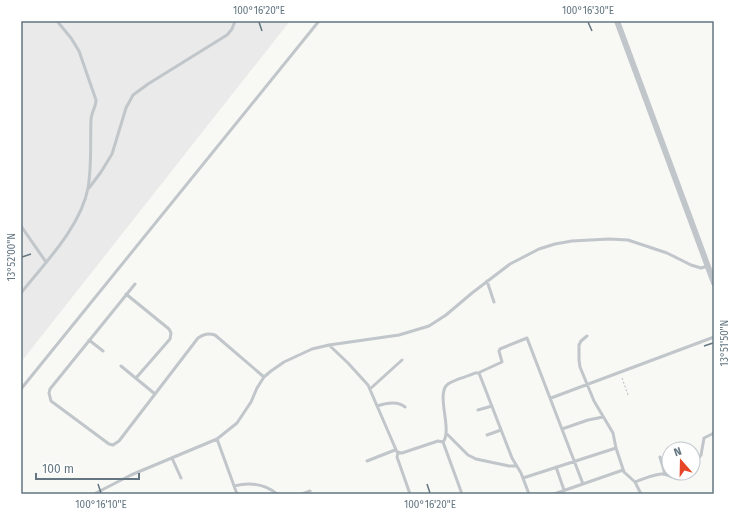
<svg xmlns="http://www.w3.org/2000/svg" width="735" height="515" font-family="'Fira Sans',sans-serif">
	<rect width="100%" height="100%" fill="#f8f8f5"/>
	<path fill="#e9eae9" d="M 21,21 L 290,21 L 21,362 Z"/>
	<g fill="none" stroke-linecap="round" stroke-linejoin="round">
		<path stroke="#b9bdc0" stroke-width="1" stroke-dasharray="2 2" stroke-linecap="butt" d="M 622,378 L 628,395"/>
		<path stroke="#c1c6ca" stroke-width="3" d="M 89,188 L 101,172 L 112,154 L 126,108 L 133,95 L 148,84 L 227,35 L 232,29 L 235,21
			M 21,226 L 46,262
			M 487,281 L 494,302
			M 135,284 L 50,389 L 49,393 L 51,401 L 109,444 L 113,445 L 119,441 L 198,338 C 204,334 208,333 215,335 L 264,377
			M 21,293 C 45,263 81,226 88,188 C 92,165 90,143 91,120 C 91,113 96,107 96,100 L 79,51 L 71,38 L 57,21
			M 126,294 L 169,329 L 171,333 L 170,339 L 136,378
			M 587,336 L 581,341 L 579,345 L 579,360 L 580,367 L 594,401 L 613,433 L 616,448 L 624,472 L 635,482 L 641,494
			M 89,340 L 103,351
			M 329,345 L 348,363 L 368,385 L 397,452 L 402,453 L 438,441 L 443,442 L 462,494
			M 121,366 L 155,394
			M 478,373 L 502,362 L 499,351 L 500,349 L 527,338 L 583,484
			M 21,389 L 319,21
			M 370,389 L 402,360
			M 551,398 L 714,337
			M 377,406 C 386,403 398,401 405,407
			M 478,410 L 492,406
			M 562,429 L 588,420 L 603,417
			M 447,434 L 468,455 L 476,459 L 509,466 L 516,466
			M 487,435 L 501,430
			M 217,439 L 237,494
			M 443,442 C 453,430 435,393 448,384 C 455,379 467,377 475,373 L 479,373 L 512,458 L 521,473 L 529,494
			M 398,453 L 397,457 L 410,494
			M 660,457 L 665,474
			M 172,458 L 181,478
			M 367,461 L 395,450
			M 693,465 L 701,455 L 704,438 L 714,433
			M 556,467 L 564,490
			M 523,478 L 616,448
			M 635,482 C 643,479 652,475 661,474 C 671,473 674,484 685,473
			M 234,486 C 250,482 265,484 277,494
			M 94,494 L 131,475 L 217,439 L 237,423 L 251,402 L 257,388 L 264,377 L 271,371 L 284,362 L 312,349 L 329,345 L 399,335 L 429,326 L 446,315 L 472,293 L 510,264 L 539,249 L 555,244 L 572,241 L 609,239 L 628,240 L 667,253 L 691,265 L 701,268 L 708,266
			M 302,494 L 310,491
			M 554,494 L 623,470"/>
		<path stroke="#c1c6ca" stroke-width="6" d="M 617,21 L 714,283"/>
	</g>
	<path fill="none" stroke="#637681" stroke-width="1.5" d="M 259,22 L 262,31M 588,22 L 592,31M 22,257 L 31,254M 704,346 L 713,343M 98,484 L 101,493M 427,484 L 430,493"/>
	<rect width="735" height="515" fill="none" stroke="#ffffff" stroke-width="44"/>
	<g transform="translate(681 461) rotate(340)"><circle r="19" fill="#ffffff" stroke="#c1c8cd"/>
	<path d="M0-3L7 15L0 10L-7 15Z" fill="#e64627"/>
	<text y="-6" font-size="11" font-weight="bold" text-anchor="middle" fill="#637681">N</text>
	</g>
	<path d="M36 473v6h103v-6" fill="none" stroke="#637681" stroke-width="2"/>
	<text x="42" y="473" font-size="12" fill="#637681" stroke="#ffffff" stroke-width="3" paint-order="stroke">100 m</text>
	<rect x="22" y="22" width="691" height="471" fill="none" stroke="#637681" stroke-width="1.5"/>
	<g font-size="10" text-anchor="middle" fill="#637681">
		<text x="259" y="14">100°16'20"E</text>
		<text x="588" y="14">100°16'30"E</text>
		<text transform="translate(11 257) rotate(-90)" y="4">13°52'00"N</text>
		<text transform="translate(724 343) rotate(-90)" y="4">13°51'50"N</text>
		<text x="101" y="508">100°16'10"E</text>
		<text x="430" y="508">100°16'20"E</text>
	</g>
</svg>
